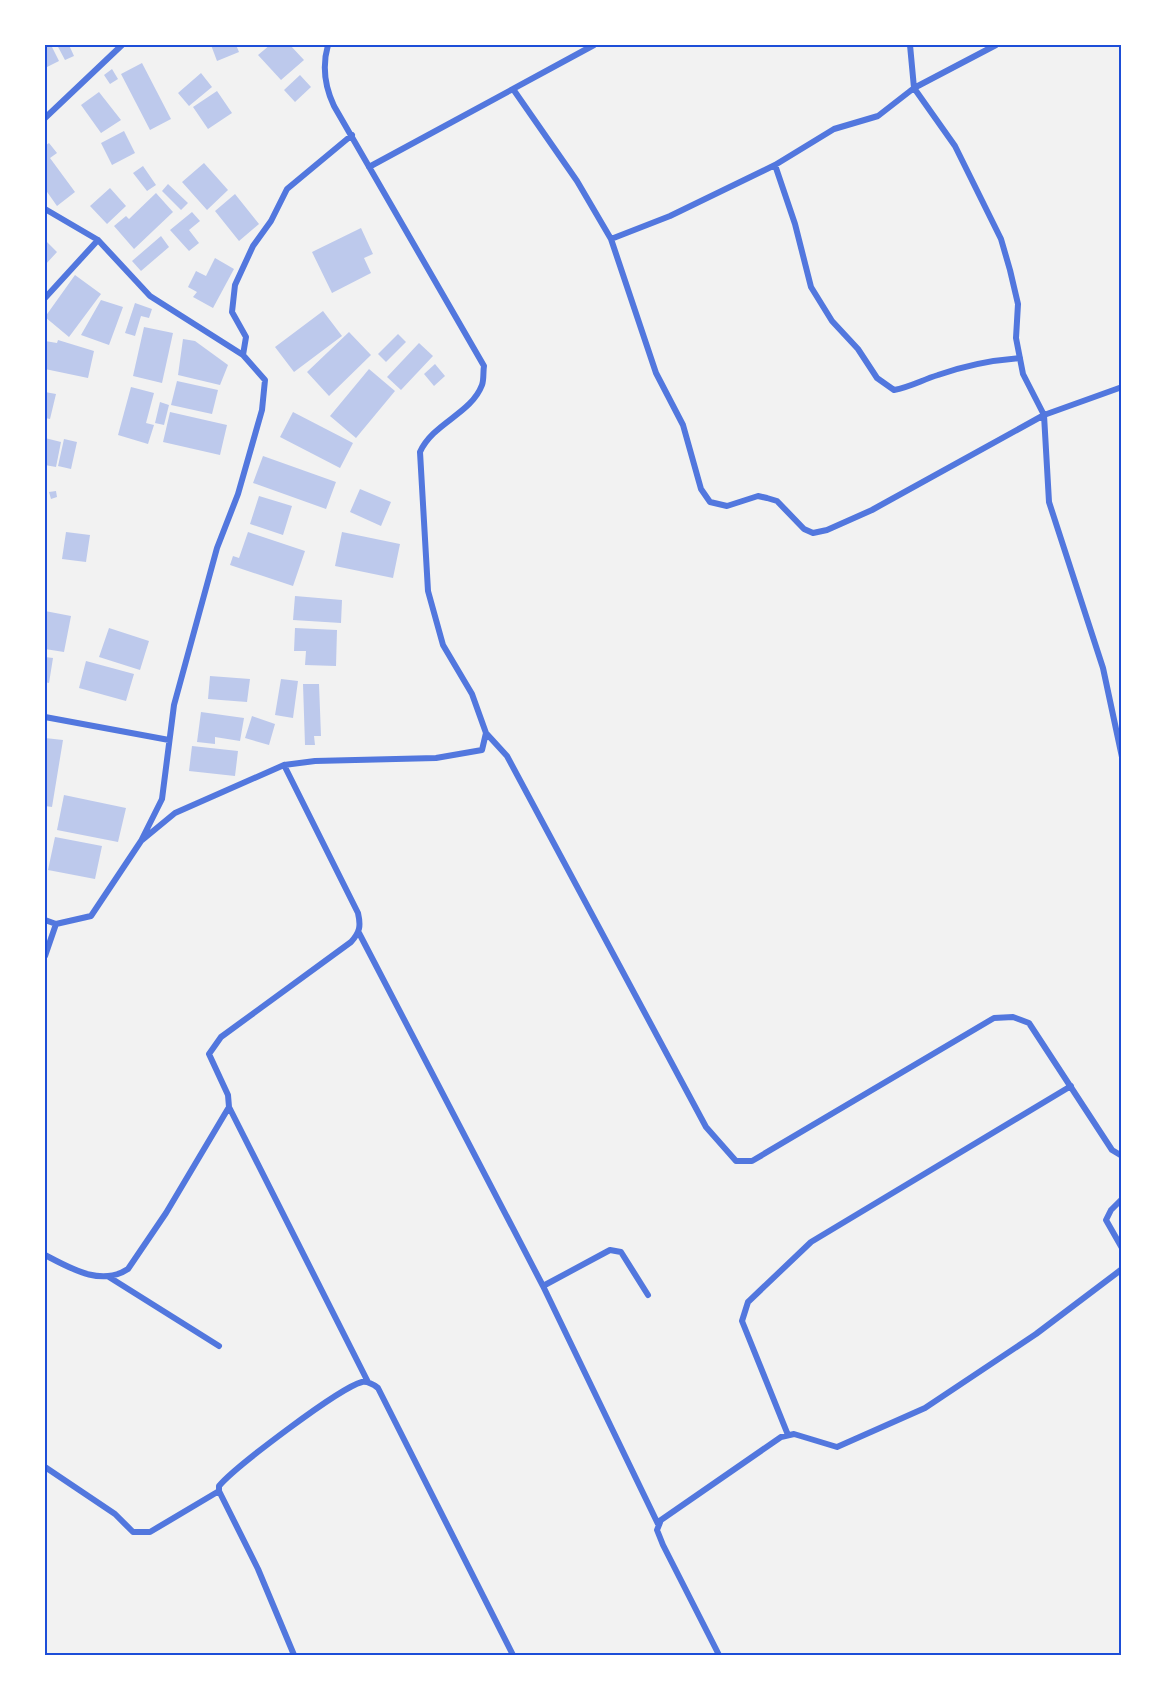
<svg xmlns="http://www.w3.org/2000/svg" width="1167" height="1700" font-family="'Noto Sans',sans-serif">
	<rect width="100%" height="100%" fill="#f2f2f2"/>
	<path fill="#bdc9ec" d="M 45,45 L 51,45 L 59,61 L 45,68 Z
		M 57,45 L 69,45 L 74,56 L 65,60 Z
		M 211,45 L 236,45 L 239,52 L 217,61 Z
		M 270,45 L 290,45 L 304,60 L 281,80 L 258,55 Z
		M 142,63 L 171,119 L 150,130 L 121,74 Z
		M 112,69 L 118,79 L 110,84 L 104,75 Z
		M 201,73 L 212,87 L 189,106 L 178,93 Z
		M 300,75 L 311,87 L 295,102 L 284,90 Z
		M 217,91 L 232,113 L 208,129 L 193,107 Z
		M 99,92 L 121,120 L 101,133 L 81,105 Z
		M 124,131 L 135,153 L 112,165 L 101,143 Z
		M 49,143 L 57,153 L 50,158 L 75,192 L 57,206 L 45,189 L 45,146 Z
		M 204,163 L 228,190 L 207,210 L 182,182 Z
		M 143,166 L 156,185 L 147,191 L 133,173 Z
		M 168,184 L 188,203 L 181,210 L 162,191 Z
		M 110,188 L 126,206 L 107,224 L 90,206 Z
		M 156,193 L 173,212 L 134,249 L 114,226 L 126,216 L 129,219 Z
		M 235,194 L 259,224 L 239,241 L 215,211 Z
		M 192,212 L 200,221 L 189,230 L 199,243 L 189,251 L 170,230 Z
		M 361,228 L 373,254 L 364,258 L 371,273 L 332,293 L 312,252 Z
		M 161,236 L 169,247 L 141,271 L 132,261 Z
		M 45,240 L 57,252 L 45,265 Z
		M 215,258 L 234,269 L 213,308 L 193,297 L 197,292 L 188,287 L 196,271 L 206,276 Z
		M 75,275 L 101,294 L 69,337 L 45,317 Z
		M 101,300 L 123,307 L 109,345 L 81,335 Z
		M 135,303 L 152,309 L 149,318 L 141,316 L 135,336 L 125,333 Z
		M 323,311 L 342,336 L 294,372 L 275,347 Z
		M 144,327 L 173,333 L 162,383 L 133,376 Z
		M 349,332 L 371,355 L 329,396 L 307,372 Z
		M 398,334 L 406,342 L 386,362 L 378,354 Z
		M 183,339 L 195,341 L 228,365 L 220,385 L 178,375 Z
		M 58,340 L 94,351 L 88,378 L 45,369 L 45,341 L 57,343 Z
		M 419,343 L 433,356 L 401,390 L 387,377 Z
		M 435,364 L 445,376 L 434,386 L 424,374 Z
		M 369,369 L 395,391 L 356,438 L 330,416 Z
		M 177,381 L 218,390 L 212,414 L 171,405 Z
		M 131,387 L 154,393 L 146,423 L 154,425 L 148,444 L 118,435 Z
		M 45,392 L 56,394 L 50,419 L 45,418 Z
		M 160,402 L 169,405 L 164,425 L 155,423 Z
		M 170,412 L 227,425 L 220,455 L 163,442 Z
		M 293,412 L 353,443 L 340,468 L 280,437 Z
		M 45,438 L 61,442 L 56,467 L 45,465 Z
		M 64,439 L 77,442 L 71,469 L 58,466 Z
		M 263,456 L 336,482 L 326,509 L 253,483 Z
		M 360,489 L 391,502 L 381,526 L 350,512 Z
		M 56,491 L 57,497 L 51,499 L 49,492 Z
		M 259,496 L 292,506 L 283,535 L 250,524 Z
		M 66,532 L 90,535 L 86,562 L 62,559 Z
		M 248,532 L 305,551 L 293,586 L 230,565 L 233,556 L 239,558 Z
		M 342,532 L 400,544 L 393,578 L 335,566 Z
		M 295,596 L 342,600 L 341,623 L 293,620 Z
		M 45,611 L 71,616 L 64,652 L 45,649 Z
		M 109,628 L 149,641 L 140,670 L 99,657 Z
		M 295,628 L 337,630 L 336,666 L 305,665 L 306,651 L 294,651 Z
		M 45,657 L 53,658 L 49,683 L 45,682 Z
		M 86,661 L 134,674 L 126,701 L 79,688 Z
		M 210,676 L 250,679 L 247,702 L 208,699 Z
		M 281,679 L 298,681 L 293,718 L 275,715 Z
		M 303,684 L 319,684 L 321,736 L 314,736 L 315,745 L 305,745 Z
		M 201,712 L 244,718 L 240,741 L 215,737 L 215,744 L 197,742 Z
		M 252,716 L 275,724 L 269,745 L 245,738 Z
		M 45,738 L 63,740 L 52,807 L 45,806 Z
		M 192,746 L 238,751 L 235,776 L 189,771 Z
		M 64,795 L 126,808 L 118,842 L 57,830 Z
		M 55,837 L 102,846 L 95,879 L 48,870 Z"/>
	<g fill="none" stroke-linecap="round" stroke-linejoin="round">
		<path stroke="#5277de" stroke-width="6" d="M 910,45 L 914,88 L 955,146 L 1001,239 L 1010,270 L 1018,304 L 1016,338 L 1023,374 L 1044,415 L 1049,502 L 1103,668 L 1122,757
			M 513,89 L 577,181 L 611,239 L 656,373 L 683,425 L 701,489 L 710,502 L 727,506 L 758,496 L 767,498 L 777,501 L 804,529 L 813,533 L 827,530 L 872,510 L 1044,415 L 1122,387
			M 45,118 L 122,45
			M 775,165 L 795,224 L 811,287 L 832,321 L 858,349 L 877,378 L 894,390 C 910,387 922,380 938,375 C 963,366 993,360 1020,358
			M 369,167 L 594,45
			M 45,209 L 98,240 L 150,296 L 243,355 L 265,380 L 262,410 L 238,494 L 217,548 L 174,705 L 162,799 L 141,841 L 91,916 L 56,924 L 45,956
			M 611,239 L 670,216 L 775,165 L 834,129 L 878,116 L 914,88 L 996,45
			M 45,298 L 98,240
			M 243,355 L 246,337 L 232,312 L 235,285 L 253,246 L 271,221 L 287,189 L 352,135
			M 45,717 L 169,740
			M 486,733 L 507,756 L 706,1127 L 736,1161 L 752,1161 L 994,1018 L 1013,1017 L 1029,1023 L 1112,1150 L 1122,1156
			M 141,841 L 175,813 L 284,765 L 315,761 L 436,758 L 482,750 L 486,733 L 472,694 L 443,645 L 428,591 L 420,452 C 433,423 471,414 482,385 C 484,380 483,371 484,366 L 334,106 C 325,87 322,66 328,45
			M 45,920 L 56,924
			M 359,933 L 543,1286 L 658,1524
			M 229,1107 L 368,1382
			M 1122,1199 L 1111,1210 L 1106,1220 L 1122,1248
			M 45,1255 C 70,1268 101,1287 128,1269 L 166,1213 L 229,1107 L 228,1095 L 209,1054 L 221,1037 L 351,942 C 360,932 361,926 358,913 L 284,765
			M 109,1277 L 219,1346
			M 543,1286 L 610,1250 L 621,1252 L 648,1295
			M 788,1435 L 742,1321 L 748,1302 L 811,1242 L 1071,1086
			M 45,1467 L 115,1514 L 133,1532 L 150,1532 L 219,1491
			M 294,1655 L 258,1569 L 219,1491 L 219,1486 C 235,1467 339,1388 362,1382 C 368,1381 374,1385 378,1388 L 513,1655
			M 719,1655 L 663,1545 L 657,1530 L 661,1520 L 781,1437 L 794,1434 L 837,1447 L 925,1408 L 1036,1334 L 1122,1269"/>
	</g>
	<rect width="1167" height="1700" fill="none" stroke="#ffffff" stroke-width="93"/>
	<rect x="46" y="46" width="1074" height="1608" fill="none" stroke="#1d4ed8" stroke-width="2"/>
</svg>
